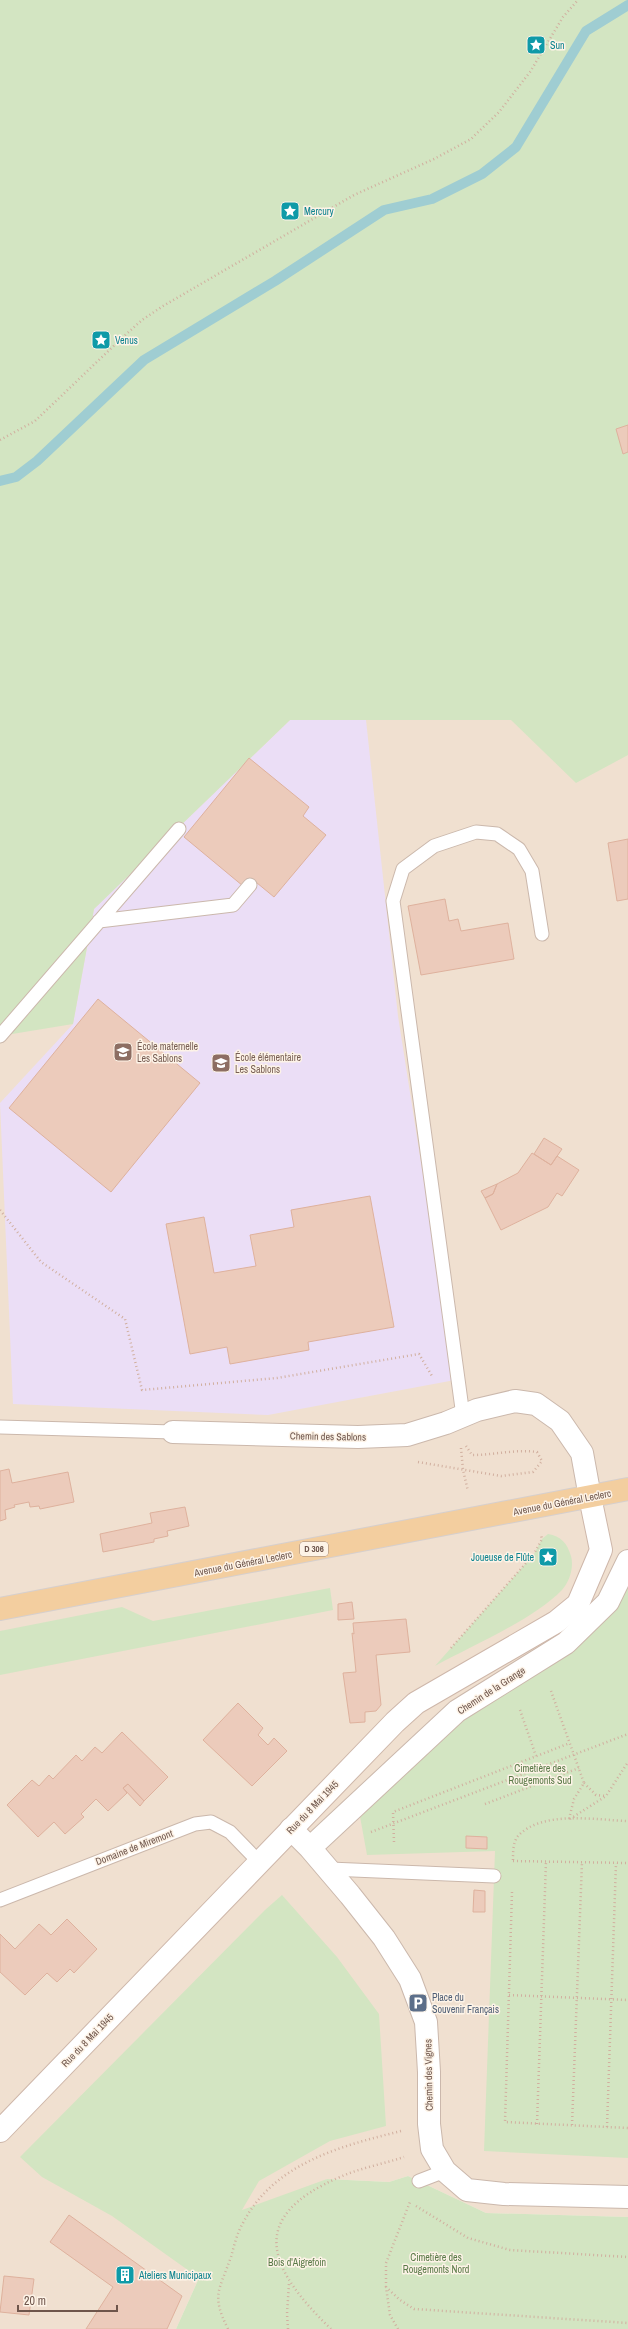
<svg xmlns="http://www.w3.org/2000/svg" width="628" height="2329" font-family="'Archivo Narrow',sans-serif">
	<rect width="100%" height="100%" fill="#faeee1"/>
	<path fill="#f0e0d0" d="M 0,0 L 628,0 L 628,2217 L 486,2213 L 408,2176 L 389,2182 L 327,2179 L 199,2278 L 176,2329 L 0,2329 Z"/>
	<path fill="#ebdef6" d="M 290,720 L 366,720 L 398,1016 L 455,1380 L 268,1415 L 13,1404 L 0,1103 L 73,1024 L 94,909 Z"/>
	<path fill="#d3e5c2" d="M 0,0 L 628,0 L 628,755 L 576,783 L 511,720 L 290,720 L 94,909 L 73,1024 L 0,1036 Z
		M 548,1534 C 561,1536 567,1543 571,1556 C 574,1567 570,1581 562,1590 C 534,1619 472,1646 435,1666 L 534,1554 L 542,1539 Z
		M 628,1574 L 628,2158 L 484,2151 L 495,1851 L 367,1855 L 359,1811 L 464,1716 L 566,1653 Z
		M 330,1588 L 333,1610 L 0,1675 L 0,1631 L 122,1607 L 153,1621 Z
		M 282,1895 L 337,1957 L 379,2014 L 386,2126 L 330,2141 L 259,2181 L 242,2210 L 327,2179 L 389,2182 L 408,2176 L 486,2213 L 628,2217 L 628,2329 L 176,2329 L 199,2278 L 112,2216 L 42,2177 L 20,2157 L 265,1910 Z"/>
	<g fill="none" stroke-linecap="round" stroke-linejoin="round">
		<path stroke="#9fcdd2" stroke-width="10" d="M 0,481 L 16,477 L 37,461 L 144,360 L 275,281 L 384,210 L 432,199 L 482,174 L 516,147 L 586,31 L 628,5"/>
	</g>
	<path fill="#eccbbb" stroke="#deb19d" d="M 628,425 L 628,452 L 623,454 L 616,429 Z
		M 249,758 L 309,807 L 303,816 L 326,835 L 274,897 L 251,878 L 243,886 L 184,837 Z
		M 628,839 L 628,899 L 617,901 L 608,843 Z
		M 445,899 L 449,921 L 458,919 L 461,931 L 508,923 L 514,959 L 421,975 L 408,906 Z
		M 98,999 L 200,1083 L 111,1192 L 9,1108 Z
		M 544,1138 L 562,1149 L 551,1165 L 534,1154 Z
		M 532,1153 L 551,1165 L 557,1156 L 579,1170 L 562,1196 L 557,1193 L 548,1207 L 501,1230 L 485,1198 L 493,1194 L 497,1184 L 518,1173 Z
		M 497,1184 L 493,1194 L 485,1198 L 481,1191 Z
		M 370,1196 L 394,1327 L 308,1342 L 309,1350 L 230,1364 L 227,1347 L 190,1354 L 166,1224 L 204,1217 L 214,1273 L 256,1266 L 250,1235 L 294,1227 L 291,1210 Z
		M 9,1469 L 12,1483 L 68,1472 L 74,1502 L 40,1509 L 39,1506 L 30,1507 L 29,1502 L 14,1505 L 15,1507 L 5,1510 L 6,1519 L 0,1521 L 0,1471 Z
		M 185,1507 L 189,1526 L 167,1531 L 168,1536 L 154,1539 L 154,1542 L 103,1552 L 100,1534 L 152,1523 L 150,1513 Z
		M 352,1602 L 354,1619 L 338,1620 L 338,1604 Z
		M 406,1619 L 410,1652 L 376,1655 L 381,1705 L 376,1711 L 365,1712 L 365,1722 L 350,1723 L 343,1673 L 356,1672 L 352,1633 L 354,1634 L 353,1623 Z
		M 238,1703 L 263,1728 L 258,1735 L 268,1745 L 274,1738 L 287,1751 L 252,1786 L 203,1740 Z
		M 122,1732 L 168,1777 L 144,1801 L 128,1784 L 123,1788 L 127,1793 L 108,1811 L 96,1799 L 81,1814 L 84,1817 L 65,1834 L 54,1822 L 38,1837 L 7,1805 L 32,1780 L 39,1786 L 49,1775 L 53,1779 L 76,1755 L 82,1761 L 95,1747 L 102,1753 Z
		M 128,1784 L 144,1801 L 140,1806 L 123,1788 Z
		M 466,1836 L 487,1837 L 487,1849 L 466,1848 Z
		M 474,1890 L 485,1891 L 485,1912 L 473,1912 Z
		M 67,1919 L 97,1949 L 74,1973 L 70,1969 L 57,1982 L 47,1973 L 25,1995 L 0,1972 L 0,1934 L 15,1949 L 39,1924 L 51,1935 Z
		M 69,2215 L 182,2296 L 167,2329 L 86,2329 L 113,2287 L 50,2242 Z
		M 4,2276 L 34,2279 L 29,2315 L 0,2312 Z"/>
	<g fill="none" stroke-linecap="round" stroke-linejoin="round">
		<defs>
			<path id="lane" d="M 99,921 L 233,905 L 250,885
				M 0,1036 L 179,829
				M 463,1416 L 393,901 L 403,869 L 434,846 L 476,832 L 497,834 L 519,849 L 532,871 L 542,934
				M 0,1427 L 173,1432
				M 330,1869 L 494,1876
				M 0,1900 L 195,1824 L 211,1822 L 230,1832 L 259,1862
				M 419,2181 L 445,2171"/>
			<path id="street" d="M 173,1432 L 358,1437 L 407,1435 L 446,1423 L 477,1410 L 515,1401 L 536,1404 L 560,1421 L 582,1453 L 590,1497
				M 291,1829 L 310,1848 L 350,1895 L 384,1938 L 410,1979 L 426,2022 L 429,2072 L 429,2124 L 432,2149 L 445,2171 L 467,2190 L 504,2194 L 628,2197
				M 310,1848 L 457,1711 L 566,1643 L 608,1602 L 628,1561"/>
			<path id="secondary" d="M 0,2131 L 395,1722 L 416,1703 L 556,1622 L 578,1604 L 601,1550 L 590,1497"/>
			<path id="primary" d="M 0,1609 L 628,1489"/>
		</defs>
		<use href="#lane" stroke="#cbb8ac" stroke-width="15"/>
		<use href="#street" stroke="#cbb8ac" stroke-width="24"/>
		<use href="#secondary" stroke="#ceb7aa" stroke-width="24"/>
		<use href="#primary" stroke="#d6cfcd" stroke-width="24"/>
		<path stroke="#d1af9f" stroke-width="2.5" stroke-dasharray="1 3" stroke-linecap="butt" d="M 0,440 L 35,421 L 122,338 L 142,320 L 163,306 L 354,195 L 434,159 L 471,139 L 499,112 L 530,72 L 563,17 L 578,0
			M 0,1210 L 41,1262 L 125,1319 L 142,1390 L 277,1378 L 419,1354 L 432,1376
			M 461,1448 L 463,1470 L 468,1491
			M 418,1462 L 501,1476 L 533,1472 L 542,1461 L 537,1452 C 516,1449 494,1455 472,1455 L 466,1446
			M 451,1648 L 534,1554 L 542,1539 L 541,1535
			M 551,1691 L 584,1783 L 574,1799 L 569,1819
			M 520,1710 L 536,1756
			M 584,1783 L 596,1795 L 606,1796
			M 485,1804 L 579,1768
			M 570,1819 L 606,1796 L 628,1762
			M 371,1832 L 628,1734
			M 394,1842 L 393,1812 L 570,1743
			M 513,1860 C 513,1852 513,1842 518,1836 C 542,1810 596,1820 628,1821
			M 513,1861 L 628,1863
			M 512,1892 L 505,2122 L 628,2128
			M 509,1995 L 628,2000
			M 537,2124 L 546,1861
			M 572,2125 L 582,1862
			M 607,2127 L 616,1863
			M 416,2206 L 468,2238 L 510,2250 L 628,2257
			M 386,2287 L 386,2263 L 410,2202
			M 228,2329 C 211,2295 219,2291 231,2257 C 234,2246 237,2233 243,2223 C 274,2163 341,2146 401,2131
			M 288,2329 L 287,2314 L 289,2283
			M 331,2329 C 270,2270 244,2218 340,2177 C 360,2168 383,2164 404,2157
			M 398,2329 L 390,2315 L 386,2287 L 400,2300 L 414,2309 L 628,2323"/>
		<use href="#lane" stroke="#fff" stroke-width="13"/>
		<use href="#street" stroke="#fff" stroke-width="22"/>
		<use href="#secondary" stroke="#fff" stroke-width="22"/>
		<use href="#primary" stroke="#f3ce9f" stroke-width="22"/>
	</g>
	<defs>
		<symbol id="sight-square" viewBox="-11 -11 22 22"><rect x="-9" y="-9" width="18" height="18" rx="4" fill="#0f9aa8" stroke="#fdf3e7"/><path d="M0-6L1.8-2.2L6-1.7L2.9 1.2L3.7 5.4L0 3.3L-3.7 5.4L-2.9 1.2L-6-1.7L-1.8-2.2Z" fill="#fff"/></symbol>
		<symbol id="school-square" viewBox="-11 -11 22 22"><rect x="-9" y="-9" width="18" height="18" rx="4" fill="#8d6e63" stroke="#fdf3e7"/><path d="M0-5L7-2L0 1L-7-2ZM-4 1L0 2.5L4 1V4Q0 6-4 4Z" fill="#fff"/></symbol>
		<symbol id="parking-square" viewBox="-11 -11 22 22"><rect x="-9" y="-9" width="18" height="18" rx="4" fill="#5c6f8a" stroke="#fdf3e7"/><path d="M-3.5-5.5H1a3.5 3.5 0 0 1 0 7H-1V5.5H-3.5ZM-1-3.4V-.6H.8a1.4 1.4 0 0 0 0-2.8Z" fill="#fff"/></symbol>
		<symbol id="building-square" viewBox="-11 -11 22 22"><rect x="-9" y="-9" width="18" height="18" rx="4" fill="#0f9aa8" stroke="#fdf3e7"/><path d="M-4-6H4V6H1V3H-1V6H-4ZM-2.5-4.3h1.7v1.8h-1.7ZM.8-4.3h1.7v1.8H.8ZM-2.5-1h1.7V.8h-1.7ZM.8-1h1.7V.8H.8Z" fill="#fff"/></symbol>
	</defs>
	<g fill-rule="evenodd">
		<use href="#sight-square" x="525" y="34" width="22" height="22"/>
		<use href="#sight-square" x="279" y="200" width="22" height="22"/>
		<use href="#sight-square" x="90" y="329" width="22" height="22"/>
		<use href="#school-square" x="112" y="1041" width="22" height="22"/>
		<use href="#school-square" x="210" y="1052" width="22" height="22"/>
		<use href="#sight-square" x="537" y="1546" width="22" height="22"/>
		<use href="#parking-square" x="407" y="1992" width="22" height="22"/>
		<use href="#building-square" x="114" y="2264" width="22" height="22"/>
	</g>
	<g text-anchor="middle" stroke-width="3" stroke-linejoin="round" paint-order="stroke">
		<rect fill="#fdf3e7" stroke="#99847a" stroke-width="1" x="300" y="1542" width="28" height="14" rx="3"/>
		<g font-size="9" font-weight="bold" fill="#6e554b">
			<text x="314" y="1552">D 306</text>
		</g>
		<g font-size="10" fill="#0d838f" stroke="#fdf3e7" text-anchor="start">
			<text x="550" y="49">Sun</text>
			<text x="304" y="215">Mercury</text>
			<text x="115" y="344">Venus</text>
			<text x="534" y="1561" text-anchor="end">Joueuse de Flûte</text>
			<text x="139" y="2279">Ateliers Municipaux</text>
		</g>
		<g font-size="10" fill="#785e54" stroke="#fdf3e7" text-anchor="start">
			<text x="137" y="1050">École maternelle<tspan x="137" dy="12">Les Sablons</tspan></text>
			<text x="235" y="1061">École élémentaire<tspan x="235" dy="12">Les Sablons</tspan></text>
		</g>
		<g font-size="10" fill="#6e554b" stroke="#fdf3e7">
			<text transform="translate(328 1436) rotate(1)" y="4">Chemin des Sablons</text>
			<text transform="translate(562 1502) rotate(-11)" y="4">Avenue du Général Leclerc</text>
			<text transform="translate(243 1563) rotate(-11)" y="4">Avenue du Général Leclerc</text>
			<text transform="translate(491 1690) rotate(-33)" y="4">Chemin de la Grange</text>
			<text transform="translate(312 1807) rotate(-46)" y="4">Rue du 8 Mai 1945</text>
			<text transform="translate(134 1847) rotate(-21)" y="4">Domaine de Miremont</text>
			<text transform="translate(87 2040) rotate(-46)" y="4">Rue du 8 Mai 1945</text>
			<text transform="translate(428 2075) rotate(-91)" y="4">Chemin des Vignes</text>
		</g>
		<g font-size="10" fill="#597947" stroke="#fdf3e7">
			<text x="540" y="1772">Cimetière des<tspan x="540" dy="12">Rougemonts Sud</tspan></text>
			<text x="436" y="2261">Cimetière des<tspan x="436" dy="12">Rougemonts Nord</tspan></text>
			<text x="297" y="2266">Bois d'Aigrefoin</text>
		</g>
		<g font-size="10" fill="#4e5e75" stroke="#fdf3e7" text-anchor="start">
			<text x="432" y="2001">Place du<tspan x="432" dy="12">Souvenir Français</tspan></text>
		</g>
	</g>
	<path d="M18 2305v6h99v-6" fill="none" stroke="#6e554b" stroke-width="2"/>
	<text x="24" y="2305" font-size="12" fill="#6e554b" stroke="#fdf3e7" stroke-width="3" paint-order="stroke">20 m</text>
</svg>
